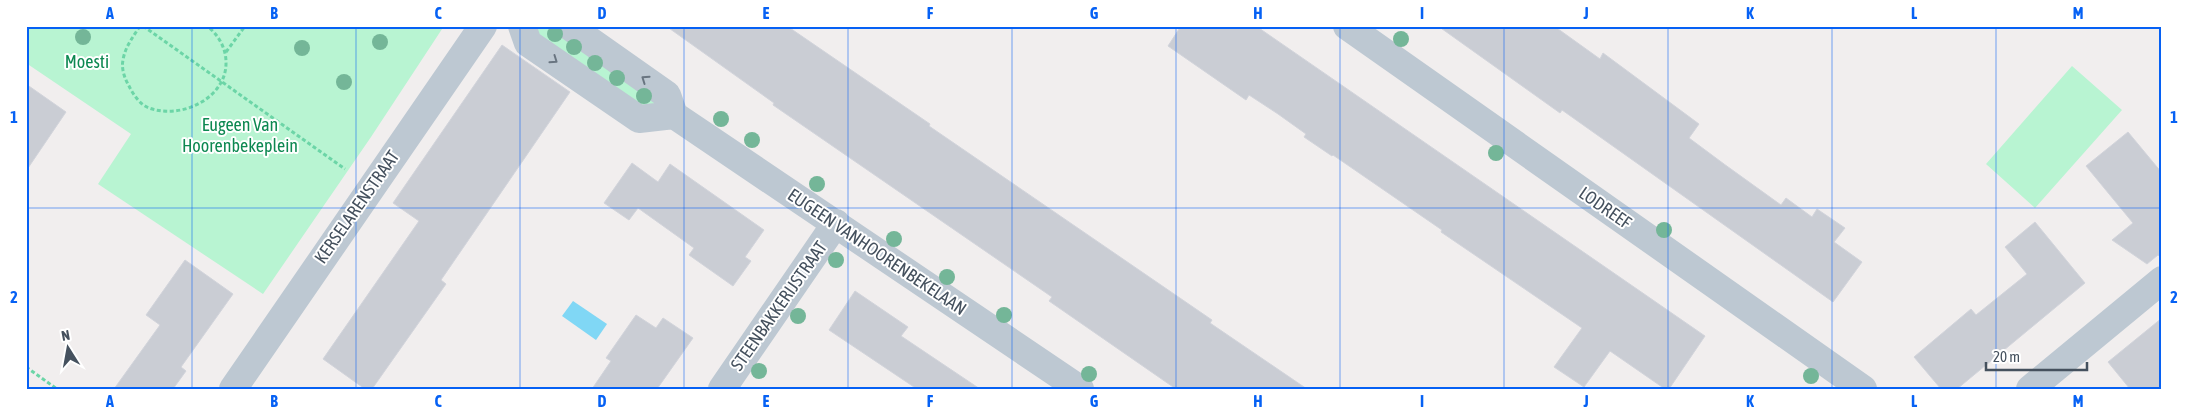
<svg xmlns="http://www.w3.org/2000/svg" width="2188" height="415" font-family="'Asap Condensed',sans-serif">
	<rect width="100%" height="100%" fill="#f1eeee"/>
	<path fill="#b8f4d2" d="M 26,26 L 444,26 L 371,137 L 263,294 L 98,184 L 131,134 L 26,63 Z
		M 522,26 L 569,26 L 667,95 L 639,119 Z
		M 2072,66 L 2122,110 L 2035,208 L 1986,164 Z"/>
	<path fill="#80d7f5" d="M 573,301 L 607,324 L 596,340 L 562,316 Z"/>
	<path fill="#cacdd4" stroke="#d2d4db" d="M 666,26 L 787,26 L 930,124 L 929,126 L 1212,320 L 1210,323 L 1307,389 L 1176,389 L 1049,301 L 1052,297 L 773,105 L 774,103 Z
		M 1181,26 L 1256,26 L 1705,336 L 1669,389 L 1665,389 L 1610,351 L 1584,387 L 1554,367 L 1582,328 L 1441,232 L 1442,230 L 1333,155 L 1332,156 L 1304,137 L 1306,134 L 1278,114 L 1249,95 L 1246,100 L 1168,46 Z
		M 1438,26 L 1554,26 L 1600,59 L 1603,53 L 1699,124 L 1689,138 L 1724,164 L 1781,205 L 1786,198 L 1812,217 L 1817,209 L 1845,228 L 1834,242 L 1862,262 L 1833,302 L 1562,110 L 1560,113 Z
		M 502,45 L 570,92 L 441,280 L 446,284 L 372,389 L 365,389 L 323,359 L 419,221 L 393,203 Z
		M 26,84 L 66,112 L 26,171 Z
		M 2128,132 L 2162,173 L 2162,259 L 2158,255 L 2147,264 L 2112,240 L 2133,223 L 2086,166 Z
		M 632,163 L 658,182 L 670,164 L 764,230 L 745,257 L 751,261 L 733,286 L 689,255 L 694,248 L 638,208 L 629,220 L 604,203 Z
		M 2035,222 L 2085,283 L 1957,389 L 1941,389 L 1914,357 L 1971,309 L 1976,315 L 2027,274 L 2005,247 Z
		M 185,260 L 233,294 L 181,367 L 186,371 L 173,389 L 114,389 L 160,325 L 146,315 Z
		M 855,291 L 908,327 L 901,336 L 980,389 L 917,389 L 829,330 Z
		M 636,315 L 656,328 L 663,318 L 693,338 L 657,389 L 592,389 L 611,361 L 606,358 Z
		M 2162,318 L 2162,389 L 2130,389 L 2108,362 Z"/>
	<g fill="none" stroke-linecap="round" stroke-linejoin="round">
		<path stroke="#6cd5a7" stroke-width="3" stroke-dasharray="4 2.5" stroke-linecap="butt" d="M 140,26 C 133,37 125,47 123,60 C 121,69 125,79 129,86 C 133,94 140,105 149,108 C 181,120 227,98 226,62 C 226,48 218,34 207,26
			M 143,26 L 345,169
			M 226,52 L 245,26
			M 26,367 L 57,389"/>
		<path stroke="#bdc8d2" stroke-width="28" d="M 522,26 L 528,43 L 639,119 L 674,115
			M 569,26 L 667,95 L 674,115 L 1080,389
			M 1347,26 L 1863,389
			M 233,389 L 483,26
			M 722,389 L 836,223
			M 2030,389 L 2162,280"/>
	</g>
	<g fill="#74b698">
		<circle cx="555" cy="34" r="8"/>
		<circle cx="83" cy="37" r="8"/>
		<circle cx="1401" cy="39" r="8"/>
		<circle cx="380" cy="42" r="8"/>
		<circle cx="574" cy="47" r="8"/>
		<circle cx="302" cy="48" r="8"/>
		<circle cx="595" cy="63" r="8"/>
		<circle cx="617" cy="78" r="8"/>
		<circle cx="344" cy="82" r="8"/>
		<circle cx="644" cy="96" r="8"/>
		<circle cx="721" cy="119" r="8"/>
		<circle cx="752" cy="140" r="8"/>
		<circle cx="1496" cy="153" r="8"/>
		<circle cx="817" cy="184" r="8"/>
		<circle cx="1664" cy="230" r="8"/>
		<circle cx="894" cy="239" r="8"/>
		<circle cx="836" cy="260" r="8"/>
		<circle cx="947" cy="277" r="8"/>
		<circle cx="1004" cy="315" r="8"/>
		<circle cx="798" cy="316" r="8"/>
		<circle cx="759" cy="371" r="8"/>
		<circle cx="1089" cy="374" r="8"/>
		<circle cx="1811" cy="376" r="8"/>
	</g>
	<defs><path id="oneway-chevron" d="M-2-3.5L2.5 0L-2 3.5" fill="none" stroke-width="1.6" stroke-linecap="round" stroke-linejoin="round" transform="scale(1.25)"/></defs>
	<g stroke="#697581">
		<use href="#oneway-chevron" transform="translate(554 60) rotate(35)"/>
		<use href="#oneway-chevron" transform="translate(645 79) rotate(-145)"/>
	</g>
	<path fill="none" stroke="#0661f4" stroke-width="1" stroke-opacity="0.55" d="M 192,26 L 192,389M 356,26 L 356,389M 520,26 L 520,389M 684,26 L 684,389M 848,26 L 848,389M 1012,26 L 1012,389M 1176,26 L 1176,389M 1340,26 L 1340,389M 1504,26 L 1504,389M 1668,26 L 1668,389M 1832,26 L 1832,389M 1996,26 L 1996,389M 26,208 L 2162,208"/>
	<g text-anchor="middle" stroke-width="4" stroke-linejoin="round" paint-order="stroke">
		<g font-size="18" fill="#0d8851" stroke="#fff">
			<text x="87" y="68">Moesti</text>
			<text x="240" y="131">Eugeen Van<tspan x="240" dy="21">Hoorenbekeplein</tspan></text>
		</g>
		<g font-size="18" fill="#45515e" stroke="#fff">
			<text transform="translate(357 207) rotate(-55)" y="6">KERSELARENSTRAAT</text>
			<text transform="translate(1605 208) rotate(35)" y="6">LODREEF</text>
			<text transform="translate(877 252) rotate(34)" y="6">EUGEEN VANHOORENBEKELAAN</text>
			<text transform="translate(779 306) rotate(-55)" y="6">STEENBAKKERIJSTRAAT</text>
		</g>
	</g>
	<rect width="2188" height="415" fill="none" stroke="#ffffff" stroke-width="55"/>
	<g transform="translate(68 348) rotate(349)" stroke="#ffffff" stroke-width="4" paint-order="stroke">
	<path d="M0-4L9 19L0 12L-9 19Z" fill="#45515e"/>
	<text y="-8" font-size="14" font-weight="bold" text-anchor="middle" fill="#45515e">N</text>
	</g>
	<path d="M1986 362v8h101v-8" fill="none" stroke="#45515e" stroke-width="2.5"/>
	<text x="1993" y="362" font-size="15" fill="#45515e" stroke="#ffffff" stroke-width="4" paint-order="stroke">20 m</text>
	<rect x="28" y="28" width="2132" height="360" fill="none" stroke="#0661f4" stroke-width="2"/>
	<g font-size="16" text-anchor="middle" font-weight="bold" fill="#0661f4">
		<text x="110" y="19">A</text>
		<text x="274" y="19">B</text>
		<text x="438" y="19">C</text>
		<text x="602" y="19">D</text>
		<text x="766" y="19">E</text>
		<text x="930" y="19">F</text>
		<text x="1094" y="19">G</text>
		<text x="1258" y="19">H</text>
		<text x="1422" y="19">I</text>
		<text x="1586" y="19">J</text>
		<text x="1750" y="19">K</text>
		<text x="1914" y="19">L</text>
		<text x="2078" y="19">M</text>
		<text x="14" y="123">1</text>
		<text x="2174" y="123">1</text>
		<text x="14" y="303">2</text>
		<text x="2174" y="303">2</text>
		<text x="110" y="407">A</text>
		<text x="274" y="407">B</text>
		<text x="438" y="407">C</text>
		<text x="602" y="407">D</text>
		<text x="766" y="407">E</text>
		<text x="930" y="407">F</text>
		<text x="1094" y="407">G</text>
		<text x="1258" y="407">H</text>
		<text x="1422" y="407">I</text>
		<text x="1586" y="407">J</text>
		<text x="1750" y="407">K</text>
		<text x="1914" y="407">L</text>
		<text x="2078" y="407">M</text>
	</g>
</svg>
